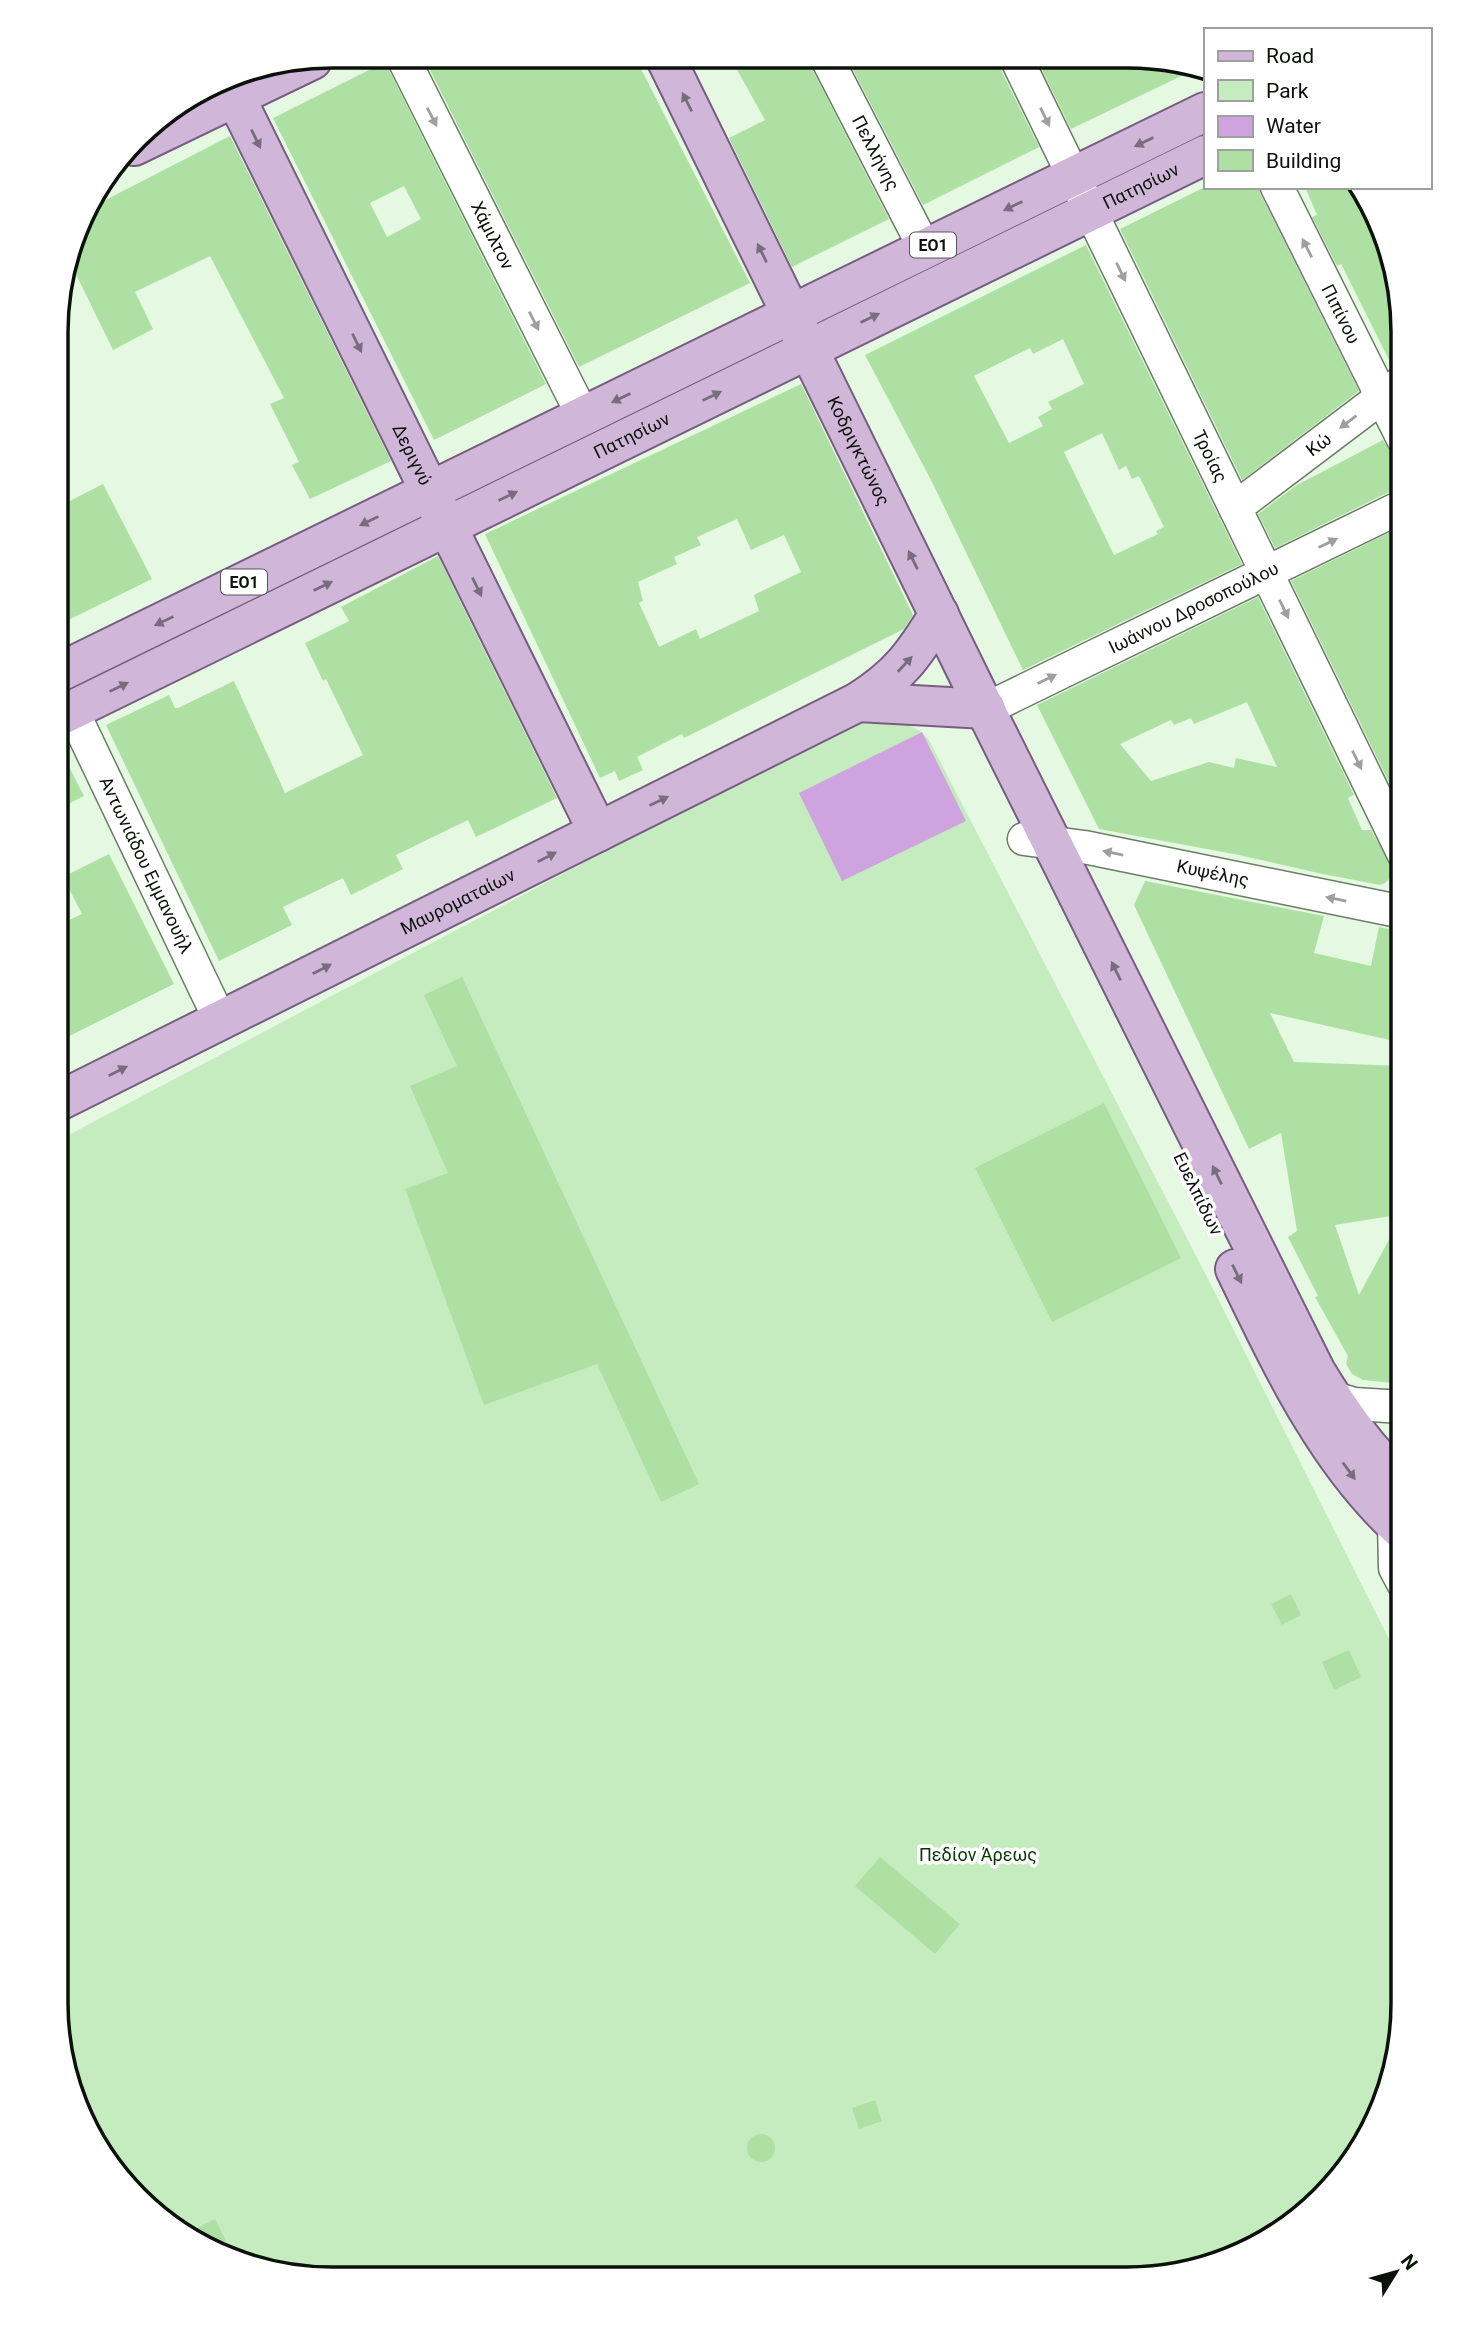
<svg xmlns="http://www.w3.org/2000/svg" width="1459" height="2335" font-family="Roboto,sans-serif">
	<rect width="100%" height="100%" fill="#e5f8e1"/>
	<path fill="#c5ecbe" d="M 860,717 C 886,720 911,719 929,740 L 1207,1277 L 1403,1667 L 1402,2021 L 1382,2108 L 1346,2170 L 1294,2222 L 1232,2258 L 1127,2279 L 297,2277 L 227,2258 L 165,2222 L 113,2171 L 77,2108 L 56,2002 L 57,1141 Z"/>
	<path fill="#cea3df" d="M 922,732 L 966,821 L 842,881 L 799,793 Z"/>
	<path fill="#aee0a4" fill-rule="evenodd" d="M 423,56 L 635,57 L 750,283 L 579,367 Z
		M 730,57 L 808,57 L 810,65 L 889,219 L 792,267 L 729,138 L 765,120 Z
		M 847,58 L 998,58 L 999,66 L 1039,147 L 923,205 Z
		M 1036,58 L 1163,58 L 1198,68 L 1071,129 Z
		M 385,62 L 546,384 L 434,440 L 273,118 ZM 404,186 L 421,219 L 387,237 L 370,203 Z
		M 230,136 L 391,461 L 310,499 L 292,465 L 299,462 L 270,404 L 284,398 L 210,256 L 135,292 L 153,329 L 113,350 L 69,260 L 84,211 Z
		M 1205,187 L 1259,187 L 1261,195 L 1359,391 L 1242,480 L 1120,229 Z
		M 1305,187 L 1359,187 L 1382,227 L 1403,333 L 1403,363 L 1392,366 L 1341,264 L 1337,266 L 1312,217 L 1317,215 Z
		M 1086,245 L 1242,564 L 1023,670 L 932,482 L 865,355 ZM 1063,339 L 1084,384 L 1048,402 L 1052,409 L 1038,417 L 1043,426 L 1009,443 L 974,376 L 1030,348 L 1033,354 ZM 1102,433 L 1119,470 L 1126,466 L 1132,479 L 1139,476 L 1164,527 L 1156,531 L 1158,534 L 1114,555 L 1064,452 Z
		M 801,384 L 913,615 L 904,629 L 684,738 L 682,734 L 637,757 L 643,770 L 619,781 L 615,771 L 600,778 L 485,534 ZM 737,519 L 751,550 L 784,535 L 801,572 L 754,595 L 759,611 L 700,639 L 696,629 L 659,647 L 639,603 L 643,601 L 638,582 L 677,564 L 674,557 L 701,545 L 697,537 Z
		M 1383,440 L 1392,454 L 1397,456 L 1403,468 L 1403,488 L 1395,489 L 1275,548 L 1258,514 L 1297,485 Z
		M 103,484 L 152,579 L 58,625 L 58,507 Z
		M 1403,526 L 1403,811 L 1291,581 Z
		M 438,556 L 557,798 L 476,837 L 468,820 L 396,855 L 403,869 L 351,895 L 343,878 L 283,907 L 292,925 L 219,961 L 106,725 L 169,695 L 175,708 L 178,708 L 234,681 L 285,793 L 363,755 L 326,679 L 323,681 L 305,643 L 349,621 L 341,607 Z
		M 1258,597 L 1354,795 L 1348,798 L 1362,830 L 1371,830 L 1392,867 L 1390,878 L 1385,883 L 1380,885 L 1318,873 L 1239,855 L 1099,829 L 1037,705 ZM 1247,702 L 1277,767 L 1236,758 L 1234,768 L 1209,762 L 1151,781 L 1120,744 L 1171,720 L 1174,725 L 1191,718 L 1194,724 Z
		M 58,745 L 84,796 L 58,809 Z
		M 109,854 L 174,984 L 57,1042 L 57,926 L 82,914 L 63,877 Z
		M 1145,881 L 1324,916 L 1314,953 L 1371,966 L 1379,927 L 1403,932 L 1403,1043 L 1270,1013 L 1294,1062 L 1403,1066 L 1403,1384 L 1363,1380 L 1352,1374 L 1346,1364 L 1348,1356 L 1315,1297 L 1318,1296 L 1288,1237 L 1297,1231 L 1281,1133 L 1249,1149 L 1134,905 ZM 1403,1214 L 1359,1295 L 1335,1225 Z
		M 462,977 L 699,1484 L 661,1502 L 597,1364 L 484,1405 L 405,1189 L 448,1173 L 410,1086 L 457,1066 L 424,995 Z
		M 1104,1103 L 1181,1258 L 1052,1322 L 975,1168 Z
		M 1291,1594 L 1301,1615 L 1282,1625 L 1271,1604 Z
		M 1349,1650 L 1361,1677 L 1334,1690 L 1322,1662 Z
		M 880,1857 L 960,1924 L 935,1954 L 855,1886 Z
		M 875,2100 L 882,2121 L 859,2129 L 852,2108 Z
		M747 2148a14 14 0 1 1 28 0a14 14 0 1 1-28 0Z
		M 215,2219 L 226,2241 L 211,2249 L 186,2234 Z"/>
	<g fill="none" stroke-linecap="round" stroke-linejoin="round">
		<defs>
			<g id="minor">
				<path id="s1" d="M 402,56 L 583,416"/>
				<path id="s2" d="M 826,57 L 925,249"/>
				<path id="s3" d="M 1016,58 L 1403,853"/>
				<path id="s4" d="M 1277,187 L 1403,439"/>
				<path id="s5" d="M 1235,508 L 1403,381"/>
				<path id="s6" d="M 986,709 L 1403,506"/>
				<path id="s7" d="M 72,710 L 220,1020"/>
				<path id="s8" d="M 1024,839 L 1084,847 L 1403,912"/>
				<path d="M 1318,1393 L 1354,1404 L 1403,1407"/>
				<path d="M 1394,1523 L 1395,1568 L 1403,1583"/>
			</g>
			<g id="major">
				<path id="s9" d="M 665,57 L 990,719 L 1316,1372 C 1341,1413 1367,1451 1403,1483"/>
				<path id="s10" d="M 226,78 L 598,832"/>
				<path d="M 134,146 L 312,60"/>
				<path d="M 58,673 L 1205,112"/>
				<path d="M 858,702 L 986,709"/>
				<path id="s11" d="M 58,717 L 1205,155"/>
				<path id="s12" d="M 57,1102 L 858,702 C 899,676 914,655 939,614"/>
				<path d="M 1235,1269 C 1280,1361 1325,1461 1403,1531"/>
			</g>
		</defs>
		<use href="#minor" stroke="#6b7c67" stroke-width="35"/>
		<use href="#major" stroke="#775e80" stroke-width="42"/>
		<use href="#minor" stroke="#fff" stroke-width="32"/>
		<use href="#major" stroke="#d0b7d9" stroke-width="38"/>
	</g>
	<defs><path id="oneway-solid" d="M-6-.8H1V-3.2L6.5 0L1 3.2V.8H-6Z" transform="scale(1.75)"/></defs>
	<g fill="#786d7c">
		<use href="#oneway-solid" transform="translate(687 102) rotate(-117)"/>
		<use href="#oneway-solid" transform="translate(256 139) rotate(64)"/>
		<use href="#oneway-solid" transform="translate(1144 142) rotate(154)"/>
		<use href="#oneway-solid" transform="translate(1013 206) rotate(154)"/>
		<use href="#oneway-solid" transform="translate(762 253) rotate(-116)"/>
		<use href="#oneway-solid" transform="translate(870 318) rotate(-26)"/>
		<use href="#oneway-solid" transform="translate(357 343) rotate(64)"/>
		<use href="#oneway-solid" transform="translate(712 396) rotate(-26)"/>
		<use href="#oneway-solid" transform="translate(621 398) rotate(154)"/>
		<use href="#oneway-solid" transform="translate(508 496) rotate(-26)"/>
		<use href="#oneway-solid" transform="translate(369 521) rotate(154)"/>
		<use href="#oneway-solid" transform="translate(913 560) rotate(-116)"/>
		<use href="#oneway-solid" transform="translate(323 586) rotate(-26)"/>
		<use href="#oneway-solid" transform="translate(477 587) rotate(64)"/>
		<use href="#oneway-solid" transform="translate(164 621) rotate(154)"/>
		<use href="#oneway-solid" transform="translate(905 664) rotate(-47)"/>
		<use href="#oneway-solid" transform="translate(119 687) rotate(-26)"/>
		<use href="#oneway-solid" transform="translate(659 801) rotate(-26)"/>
		<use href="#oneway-solid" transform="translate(547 857) rotate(-27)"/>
		<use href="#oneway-solid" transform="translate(322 969) rotate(-27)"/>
		<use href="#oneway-solid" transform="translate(1116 971) rotate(-116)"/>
		<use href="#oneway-solid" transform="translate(118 1071) rotate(-27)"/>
		<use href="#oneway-solid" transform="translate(1217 1175) rotate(-116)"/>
		<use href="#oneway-solid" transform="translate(1237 1274) rotate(64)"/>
		<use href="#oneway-solid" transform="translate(1349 1471) rotate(54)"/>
	</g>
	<g fill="#9ea09d">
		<use href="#oneway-solid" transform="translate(432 117) rotate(63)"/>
		<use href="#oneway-solid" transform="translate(1045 117) rotate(64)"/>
		<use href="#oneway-solid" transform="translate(1307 248) rotate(-117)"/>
		<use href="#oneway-solid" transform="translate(1121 272) rotate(64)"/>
		<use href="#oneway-solid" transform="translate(534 321) rotate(63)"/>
		<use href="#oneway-solid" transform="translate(1348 422) rotate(143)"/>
		<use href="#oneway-solid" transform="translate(1328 543) rotate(-26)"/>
		<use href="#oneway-solid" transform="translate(1284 609) rotate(64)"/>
		<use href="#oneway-solid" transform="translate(1047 679) rotate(-26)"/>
		<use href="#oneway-solid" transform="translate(1357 760) rotate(64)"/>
		<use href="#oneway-solid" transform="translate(1113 853) rotate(-168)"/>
		<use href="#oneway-solid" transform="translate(1336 899) rotate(-168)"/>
	</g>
	<g text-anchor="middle" stroke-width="7" stroke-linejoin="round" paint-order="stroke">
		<g fill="#fff" stroke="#555954" stroke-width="2">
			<rect x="910" y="232.5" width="46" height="25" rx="5"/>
			<rect x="221" y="569.5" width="46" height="25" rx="5"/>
		</g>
		<g font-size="16" font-weight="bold" fill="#0c120b">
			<text x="933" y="251">ΕΟ1</text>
			<text x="244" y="588">ΕΟ1</text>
		</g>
		<g font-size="18" fill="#0c120b" stroke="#fff">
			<text dy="6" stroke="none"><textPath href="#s2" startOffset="108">Πελλήνης</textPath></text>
			<text dy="6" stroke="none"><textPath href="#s11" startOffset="1206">Πατησίων</textPath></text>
			<text dy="6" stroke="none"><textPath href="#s1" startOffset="201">Χάμιλτον</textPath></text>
			<text dy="6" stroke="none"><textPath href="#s4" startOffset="142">Πιπίνου</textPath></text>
			<text dy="6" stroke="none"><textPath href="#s11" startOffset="639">Πατησίων</textPath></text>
			<text dy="6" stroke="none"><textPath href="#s5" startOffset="105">Κώ</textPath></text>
			<text dy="6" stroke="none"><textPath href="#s9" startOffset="439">Κοδριγκτώνος</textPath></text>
			<text dy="6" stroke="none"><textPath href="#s10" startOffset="420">Δεριγνύ</textPath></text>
			<text dy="6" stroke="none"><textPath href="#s3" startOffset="443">Τροίας</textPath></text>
			<text dy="6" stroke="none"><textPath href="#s6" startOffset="231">Ιωάννου Δροσοπούλου</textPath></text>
			<text dy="6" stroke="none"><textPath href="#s7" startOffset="172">Αντωνιάδου Εμμανουήλ</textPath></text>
			<text dy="6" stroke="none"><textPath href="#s8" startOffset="192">Κυψέλης</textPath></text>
			<text dy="6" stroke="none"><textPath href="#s12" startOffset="448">Μαυροματαίων</textPath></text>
			<text transform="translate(1198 1194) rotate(64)" y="6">Ευελπίδων</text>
		</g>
		<g font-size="18" fill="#043700" stroke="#fff">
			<text x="978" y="1861">Πεδίον Άρεως</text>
		</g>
	</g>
	<path d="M0 0H1459V2335H0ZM332 68H1127A264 264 0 0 1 1391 332V2003A264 264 0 0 1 1127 2267H332A264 264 0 0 1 68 2003V332A264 264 0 0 1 332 68Z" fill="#fff" fill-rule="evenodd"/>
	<path fill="none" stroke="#0c120b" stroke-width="3.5" d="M332 68H1127A264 264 0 0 1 1391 332V2003A264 264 0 0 1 1127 2267H332A264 264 0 0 1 68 2003V332A264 264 0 0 1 332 68Z"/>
	<rect x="1204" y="28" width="228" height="161" fill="#ffffff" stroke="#9ea09d" stroke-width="2"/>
	<rect x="1218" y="51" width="35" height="10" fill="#d0b7d9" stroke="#9ea09d" stroke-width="2"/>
	<text x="1266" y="63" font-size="21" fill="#0c120b">Road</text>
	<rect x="1218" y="80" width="35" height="21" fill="#c5ecbe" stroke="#9ea09d" stroke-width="2"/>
	<text x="1266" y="98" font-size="21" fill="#0c120b">Park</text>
	<rect x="1218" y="116" width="35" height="21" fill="#cea3df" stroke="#9ea09d" stroke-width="2"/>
	<text x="1266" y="133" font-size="21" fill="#0c120b">Water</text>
	<rect x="1218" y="150" width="35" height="21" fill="#aee0a4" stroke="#9ea09d" stroke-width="2"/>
	<text x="1266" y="168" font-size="21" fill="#0c120b">Building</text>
	<g transform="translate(1396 2272) rotate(53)" stroke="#ffffff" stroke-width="5" paint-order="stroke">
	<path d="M0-5L12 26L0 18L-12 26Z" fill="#0c120b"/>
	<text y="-10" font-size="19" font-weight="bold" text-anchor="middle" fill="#0c120b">N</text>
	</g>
</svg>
